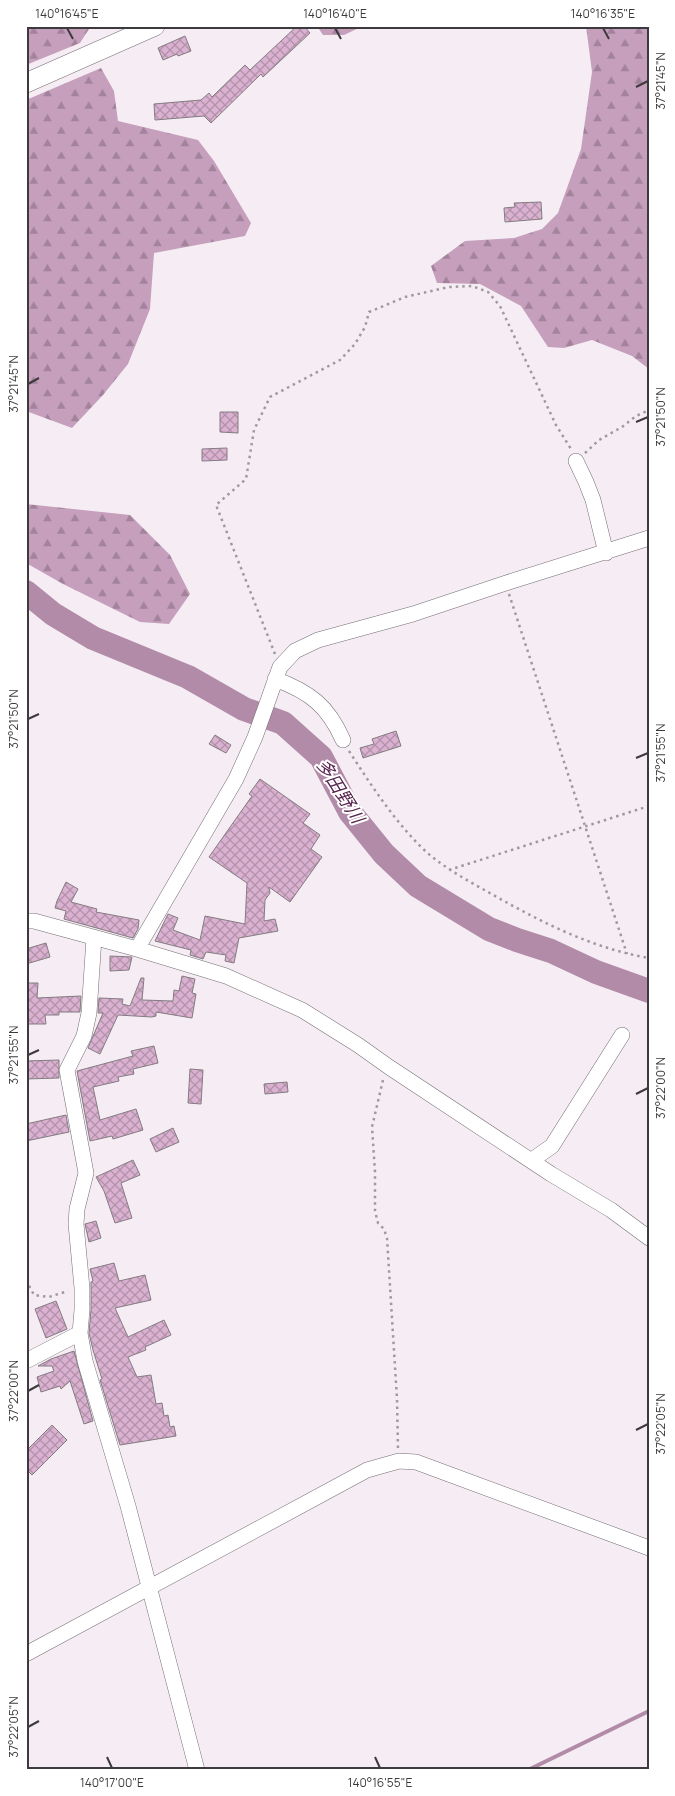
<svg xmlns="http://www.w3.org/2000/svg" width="675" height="1796" font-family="Manrope,'Noto Sans JP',sans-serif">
	<defs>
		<pattern id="forest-firs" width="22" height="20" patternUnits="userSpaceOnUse" patternTransform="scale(1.25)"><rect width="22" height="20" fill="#c69fbd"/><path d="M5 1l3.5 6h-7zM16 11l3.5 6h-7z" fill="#a2839b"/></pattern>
		<pattern id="building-cross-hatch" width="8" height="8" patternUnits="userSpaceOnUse" patternTransform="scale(1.25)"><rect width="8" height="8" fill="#dab1d0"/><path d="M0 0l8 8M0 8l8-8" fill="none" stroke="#b291aa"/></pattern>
	</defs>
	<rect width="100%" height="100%" fill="#f5edf3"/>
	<path fill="url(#forest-firs)" d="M 26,26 L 89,26 L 89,29 L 80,43 L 26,65 Z
		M 317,26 L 363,26 L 344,35 L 323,35 Z
		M 586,26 L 649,26 L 649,369 L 632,356 L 592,340 L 564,348 L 548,347 L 521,306 L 480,284 L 437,283 L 431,266 L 465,241 L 514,238 L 542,229 L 558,213 L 581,149 L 592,72 Z
		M 101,68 L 114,91 L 118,121 L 198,140 L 214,161 L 251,223 L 245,236 L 154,253 L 150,309 L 128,364 L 103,395 L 72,428 L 26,411 L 26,100 Z
		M 26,504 L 130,515 L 170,555 L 190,594 L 169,624 L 140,622 L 63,584 L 26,563 Z"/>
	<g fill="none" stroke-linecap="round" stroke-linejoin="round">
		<path stroke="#b28ba9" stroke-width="4" d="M 528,1770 L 649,1711"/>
		<path stroke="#b28ba9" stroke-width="24" d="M 26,592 L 53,614 L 93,638 L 188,677 L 244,709 L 283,723 L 321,757 L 350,812 L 384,854 L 418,886 L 489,929 L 517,940 L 551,951 L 596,972 L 649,991"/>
	</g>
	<path fill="url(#building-cross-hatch)" stroke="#837c81" d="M 297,26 L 304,26 L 310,33 L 263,77 L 261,74 L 211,123 L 204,116 L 155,120 L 154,104 L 201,100 L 209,93 L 212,97 L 245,65 L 250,70 Z
		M 185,36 L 191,51 L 178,56 L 177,54 L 163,60 L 158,48 Z
		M 541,202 L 542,219 L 505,222 L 504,208 L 515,207 L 514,203 Z
		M 220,412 L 238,412 L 238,433 L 220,432 Z
		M 227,448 L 227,460 L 202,461 L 202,449 Z
		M 396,731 L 401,746 L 363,758 L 360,748 L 374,744 L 372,739 Z
		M 215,735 L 231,745 L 226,753 L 209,744 Z
		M 260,779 L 310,814 L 303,823 L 320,835 L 311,849 L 322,857 L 290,902 L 269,887 L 270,893 L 265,900 L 264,921 L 275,919 L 278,931 L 239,938 L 234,963 L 225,961 L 226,955 L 206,952 L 203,959 L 190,955 L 191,950 L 155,941 L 168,914 L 178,918 L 173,930 L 200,940 L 205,916 L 245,924 L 247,883 L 209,857 L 252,796 L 249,794 Z
		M 66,882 L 78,889 L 71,902 L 97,909 L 96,912 L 139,920 L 138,929 L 133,938 L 64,919 L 66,911 L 55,908 L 57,901 Z
		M 46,943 L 50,957 L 26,964 L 26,949 Z
		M 110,956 L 132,957 L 129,970 L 110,971 Z
		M 182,976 L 195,979 L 192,993 L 196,994 L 192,1018 L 156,1012 L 156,1016 L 152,1017 L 118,1015 L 100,1054 L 88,1048 L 103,1013 L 98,1013 L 99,998 L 123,999 L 122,1004 L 130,1006 L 141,978 L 144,978 L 142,1000 L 173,1001 L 174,990 L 179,991 Z
		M 26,983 L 38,983 L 37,998 L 81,996 L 80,1012 L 59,1012 L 59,1015 L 45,1015 L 46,1024 L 27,1024 Z
		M 154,1046 L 158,1063 L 133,1069 L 134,1074 L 118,1077 L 119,1081 L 93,1087 L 100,1120 L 136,1109 L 143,1130 L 113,1139 L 112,1136 L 90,1141 L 77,1071 L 133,1056 L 131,1051 Z
		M 59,1060 L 59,1078 L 26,1079 L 26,1061 Z
		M 190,1069 L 203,1070 L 201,1104 L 188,1103 Z
		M 287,1082 L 288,1092 L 265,1094 L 264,1084 Z
		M 66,1115 L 69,1132 L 26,1141 L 26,1124 Z
		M 173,1128 L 179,1142 L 156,1152 L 150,1139 Z
		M 133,1160 L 140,1175 L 121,1183 L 132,1218 L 115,1223 L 104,1191 L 96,1177 Z
		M 96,1221 L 101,1238 L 89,1242 L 85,1224 Z
		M 114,1263 L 119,1281 L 145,1275 L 151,1300 L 115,1308 L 128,1337 L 164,1320 L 171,1335 L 145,1347 L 146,1350 L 128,1357 L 137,1377 L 151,1375 L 156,1404 L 162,1403 L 164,1416 L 168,1415 L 170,1427 L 174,1426 L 176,1436 L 120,1445 L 100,1380 L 102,1379 L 93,1350 L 89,1333 L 91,1310 L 91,1282 L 93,1281 L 90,1269 Z
		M 56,1301 L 67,1329 L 46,1338 L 35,1309 Z
		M 74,1351 L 93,1421 L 84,1424 L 70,1381 L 61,1389 L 60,1386 L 41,1392 L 37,1377 L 54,1371 L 52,1366 L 38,1366 L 51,1359 Z
		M 52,1425 L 67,1440 L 32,1475 L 26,1469 L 26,1451 Z"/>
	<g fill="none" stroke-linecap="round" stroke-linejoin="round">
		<defs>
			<path id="minor" d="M 576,461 L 586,482 L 593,500 L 606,553
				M 275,679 C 310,692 328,706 343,740
				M 26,921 L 34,921 L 137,949 L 226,976 L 302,1010 L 358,1045 L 389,1067 L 551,1174 L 611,1210 L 649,1238
				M 94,938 L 89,1013 L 84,1036 L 67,1070 L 86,1173 L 77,1209 L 76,1224 L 82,1288 L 82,1310 L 80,1333 L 85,1361 L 128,1506 L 197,1770
				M 137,949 L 236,779 L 255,737 L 280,667 L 295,651 L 318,640 L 413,614 L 506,583 L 649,538
				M 532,1160 L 552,1146 L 622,1035
				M 26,1361 L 80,1333
				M 26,1654 L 367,1470 L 399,1461 L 416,1462 L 649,1548"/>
			<path id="tertiary" d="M 26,83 L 155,26"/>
		</defs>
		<use href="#minor" stroke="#756e73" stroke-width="16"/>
		<use href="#tertiary" stroke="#756e73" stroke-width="20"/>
		<path stroke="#9f999d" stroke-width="2.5" stroke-dasharray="2.5 4" stroke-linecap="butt" d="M 585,453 L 599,440 L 622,427 L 636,416 L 649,410
			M 509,594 L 627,954
			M 275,654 L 216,505 L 246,479 L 254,430 L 270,397 L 340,360 L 355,344 L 365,327 L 369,312 L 405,297 L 449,287 L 472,286 L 488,292 L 500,306 L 556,425 L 571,449
			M 349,751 C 371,785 393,819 422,848 C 441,866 465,879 488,892 C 539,921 591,948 649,958
			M 449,870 L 649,806
			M 383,1080 L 372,1127 L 375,1172 L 375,1211 L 378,1223 L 384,1229 L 387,1238 L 397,1399 L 398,1449
			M 26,1280 L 34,1295 L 49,1297 L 68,1291"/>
		<use href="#minor" stroke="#fff" stroke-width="15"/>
		<use href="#tertiary" stroke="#fff" stroke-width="19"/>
	</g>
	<path fill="none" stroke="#3d3a3d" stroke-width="2" d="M 67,28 L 73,39M 335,28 L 341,39M 603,28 L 609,39M 636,87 L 648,81M 28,384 L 39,378M 636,422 L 648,417M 28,719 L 39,714M 636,758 L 648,753M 28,1055 L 39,1050M 636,1094 L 648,1088M 28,1391 L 39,1385M 636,1430 L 648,1424M 28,1727 L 39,1721M 107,1757 L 112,1768M 375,1757 L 380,1768"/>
	<g text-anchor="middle" stroke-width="4" stroke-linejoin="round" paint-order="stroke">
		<g font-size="18" font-style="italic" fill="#58264f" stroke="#fff">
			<text transform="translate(340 791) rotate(58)" y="6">多田野川</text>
		</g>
	</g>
	<rect width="675" height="1796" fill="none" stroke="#ffffff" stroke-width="55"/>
	<rect x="28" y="28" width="620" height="1740" fill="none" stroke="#3d3a3d" stroke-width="2"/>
	<g font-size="12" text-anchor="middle" fill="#3d3a3d">
		<text x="67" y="18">140°16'45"E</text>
		<text x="335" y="18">140°16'40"E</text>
		<text x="603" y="18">140°16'35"E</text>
		<text transform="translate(661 81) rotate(-90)" y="4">37°21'45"N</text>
		<text transform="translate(14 384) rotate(-90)" y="4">37°21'45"N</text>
		<text transform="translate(661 417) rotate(-90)" y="4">37°21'50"N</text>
		<text transform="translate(14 719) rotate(-90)" y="4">37°21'50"N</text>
		<text transform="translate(661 753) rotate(-90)" y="4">37°21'55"N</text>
		<text transform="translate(14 1055) rotate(-90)" y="4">37°21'55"N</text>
		<text transform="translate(661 1088) rotate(-90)" y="4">37°22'00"N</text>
		<text transform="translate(14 1391) rotate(-90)" y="4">37°22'00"N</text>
		<text transform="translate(661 1424) rotate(-90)" y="4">37°22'05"N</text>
		<text transform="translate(14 1727) rotate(-90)" y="4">37°22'05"N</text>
		<text x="112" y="1787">140°17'00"E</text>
		<text x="380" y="1787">140°16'55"E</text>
	</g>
</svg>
